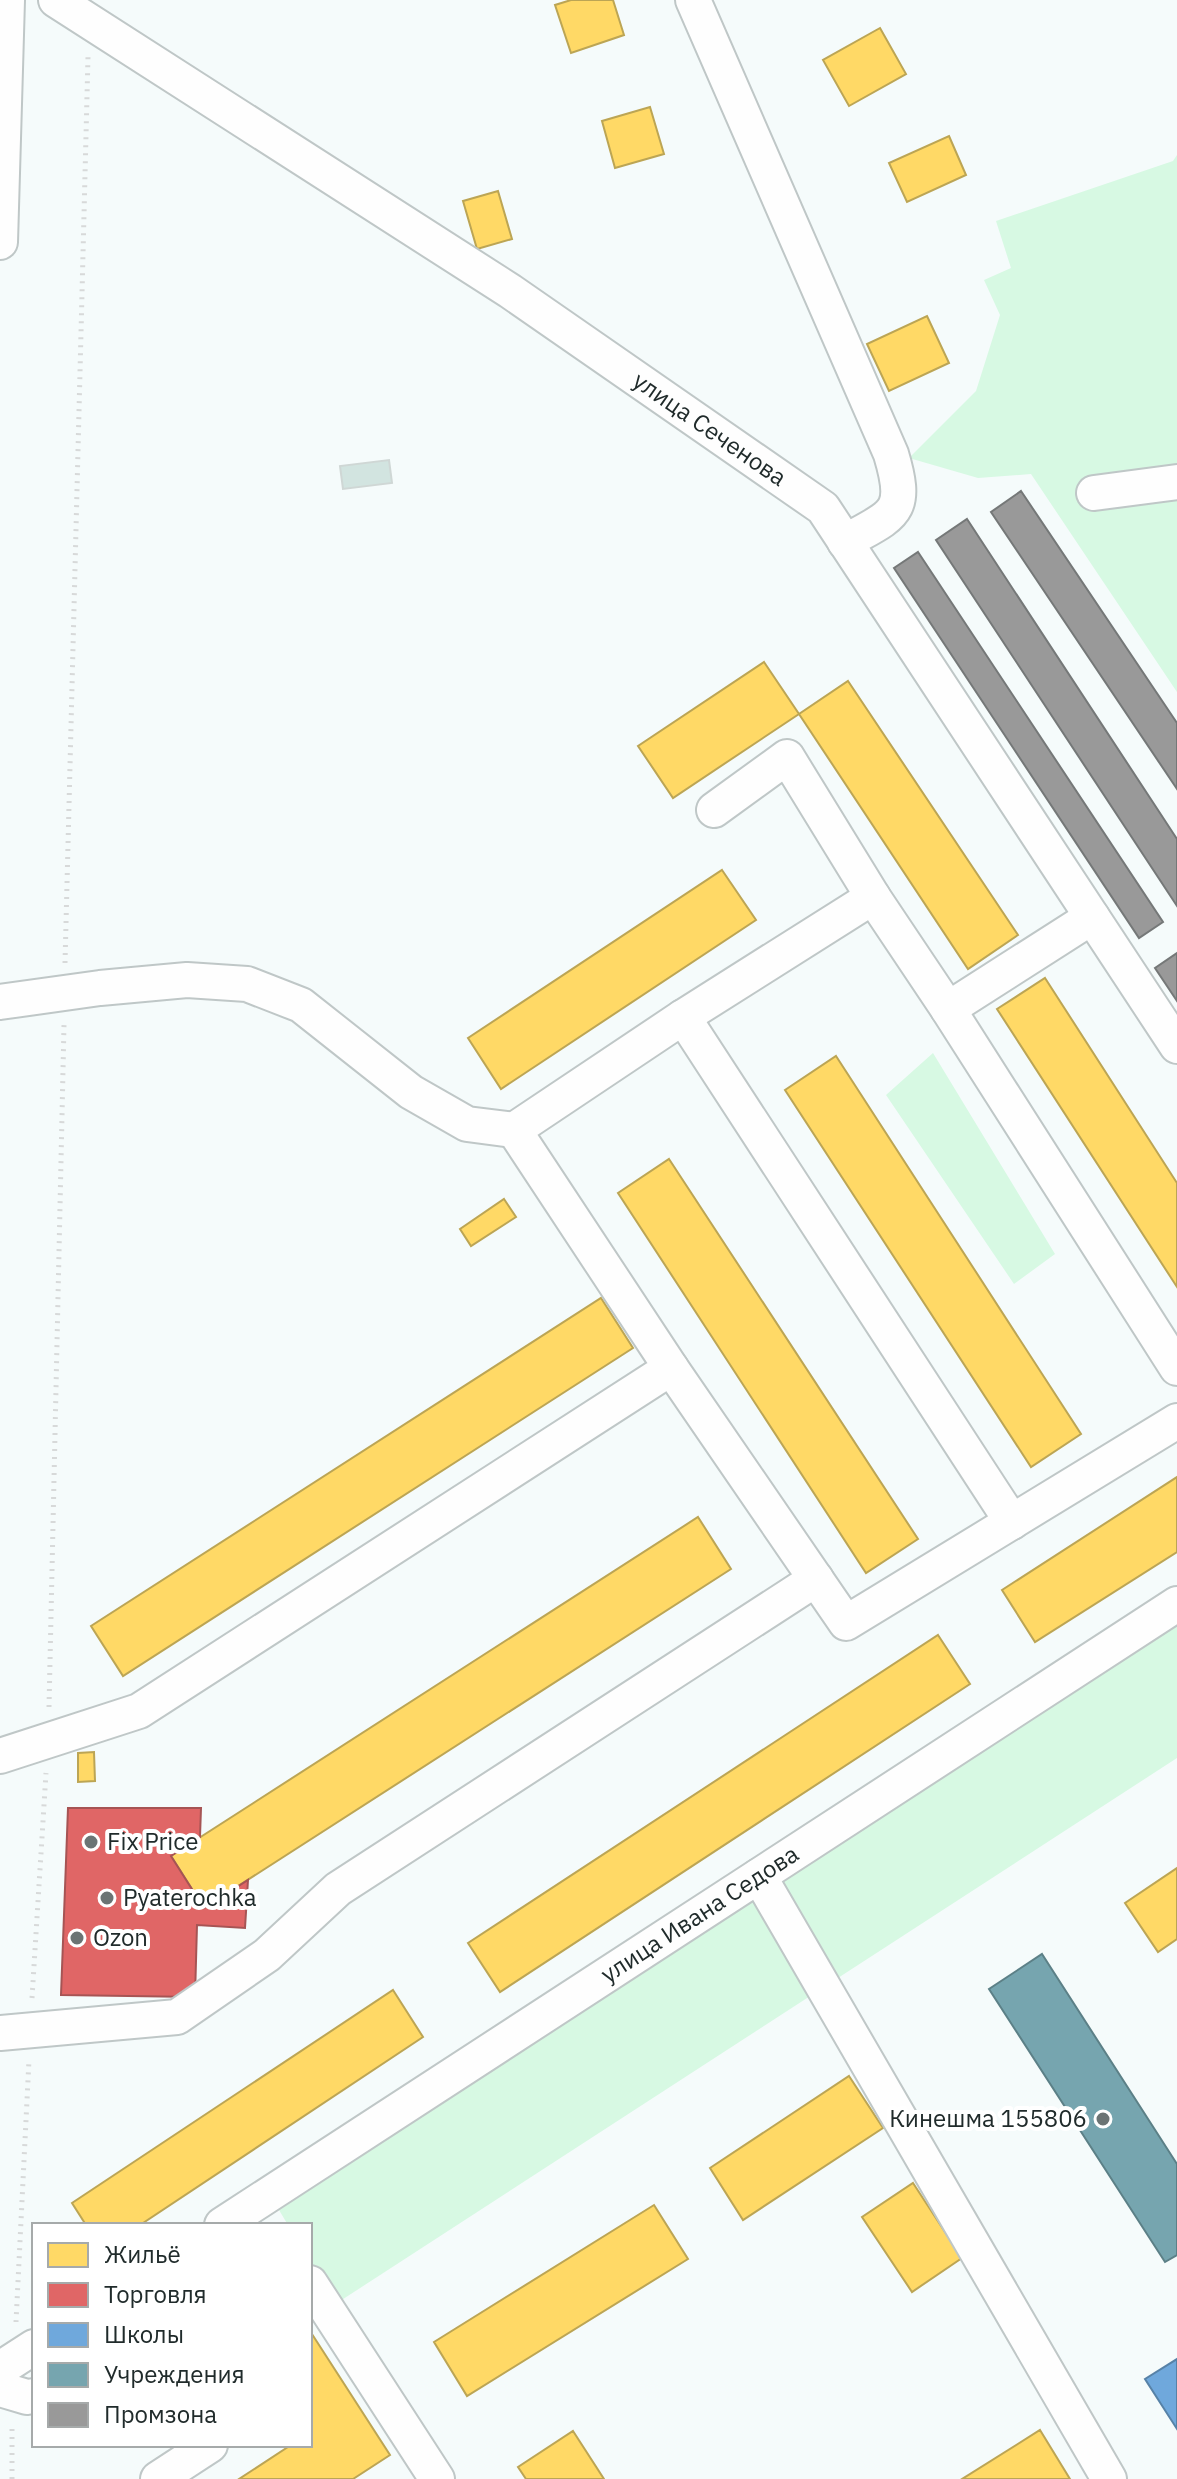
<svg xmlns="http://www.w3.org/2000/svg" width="1177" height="2479" font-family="'IBM Plex Sans',sans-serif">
	<rect width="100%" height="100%" fill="#f5fbfb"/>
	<path fill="#d7f9e3" d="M 1177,155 L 1177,692 L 1031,474 L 978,478 L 909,458 L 976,391 L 1000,315 L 984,280 L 1011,268 L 996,221 L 1173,161 Z
		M 933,1053 L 1055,1254 L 1014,1284 L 886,1095 Z
		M 1177,1625 L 1177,1758 L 337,2303 L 310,2260 L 310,2225 L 288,2225 L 279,2210 Z"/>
	<path fill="#ffd966" stroke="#bca554" stroke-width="2" d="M 571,0 L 613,0 L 624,35 L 571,53 L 555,5 Z
		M 880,28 L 906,74 L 849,106 L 823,60 Z
		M 650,107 L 664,154 L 615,168 L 602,121 Z
		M 949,136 L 966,175 L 907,202 L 889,163 Z
		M 498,191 L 512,239 L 477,249 L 463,201 Z
		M 927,316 L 949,363 L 889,391 L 867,344 Z
		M 764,662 L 799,714 L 673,798 L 638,746 Z
		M 848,681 L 1018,935 L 968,969 L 799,714 Z
		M 722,870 L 756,920 L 501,1089 L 468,1038 Z
		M 1045,978 L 1177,1183 L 1177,1287 L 997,1009 Z
		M 836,1056 L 1081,1434 L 1031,1467 L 785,1090 Z
		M 669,1159 L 918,1539 L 866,1573 L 618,1193 Z
		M 504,1199 L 516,1217 L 471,1246 L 460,1229 Z
		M 601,1298 L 633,1348 L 123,1676 L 91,1626 Z
		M 1177,1477 L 1177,1552 L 1035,1642 L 1002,1590 Z
		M 698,1517 L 731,1569 L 204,1908 L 171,1856 Z
		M 938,1635 L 970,1684 L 500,1992 L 468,1943 Z
		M 94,1752 L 95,1781 L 78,1782 L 78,1753 Z
		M 1177,1868 L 1177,1939 L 1158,1952 L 1125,1903 Z
		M 393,1990 L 423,2037 L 140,2225 L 86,2225 L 72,2203 Z
		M 849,2076 L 883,2128 L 743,2220 L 710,2168 Z
		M 913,2183 L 962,2258 L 912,2292 L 862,2217 Z
		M 654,2205 L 688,2259 L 467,2396 L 434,2342 Z
		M 310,2331 L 390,2455 L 353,2479 L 239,2479 L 291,2445 L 310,2445 Z
		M 1040,2430 L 1070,2479 L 962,2479 Z
		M 573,2431 L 604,2479 L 526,2479 L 518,2467 Z"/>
	<path fill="#e06666" stroke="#a65454" stroke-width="2" d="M 68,1808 L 201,1808 L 200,1837 L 171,1856 L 204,1908 L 248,1880 L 245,1928 L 197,1925 L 195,1997 L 61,1995 Z"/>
	<path fill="#6fa8dc" stroke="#5782a7" stroke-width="2" d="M 1177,2359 L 1177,2429 L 1145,2379 Z"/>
	<path fill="#76a5af" stroke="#5c8087" stroke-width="2" d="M 1042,1954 L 1177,2164 L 1177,2255 L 1165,2262 L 989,1989 Z"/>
	<path fill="#999" stroke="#757878" stroke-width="2" d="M 1021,491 L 1177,723 L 1177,789 L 991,512 Z
		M 967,519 L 1177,839 L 1177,906 L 936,540 Z
		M 918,552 L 1163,922 L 1139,938 L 894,568 Z
		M 1177,953 L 1177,1001 L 1155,968 Z"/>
	<path fill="#d2e4e0" stroke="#cfd7d5" stroke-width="2" d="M 389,460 L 392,483 L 343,489 L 340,466 Z"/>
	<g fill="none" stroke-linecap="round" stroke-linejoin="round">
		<defs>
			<g id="minor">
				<path id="s1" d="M 56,0 L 510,291 L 823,508 L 1177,1046"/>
				<path d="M 693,0 L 891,454 C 909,514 894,514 845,542"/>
				<path d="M 0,242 L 7,0"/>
				<path d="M 1094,493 L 1177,482"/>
				<path d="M 714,810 L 787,757 L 873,897"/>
				<path d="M 0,1002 L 100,988 L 187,980 L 247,984 L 301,1005 L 411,1092 L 467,1124 L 514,1130"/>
				<path d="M 948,1009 L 1177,1368"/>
				<path d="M 683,1017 L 1012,1522"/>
				<path d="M 671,1368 L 846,1623 L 1177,1421"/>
				<path d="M 0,1756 L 139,1711 L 671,1368 L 514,1130 L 683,1017 L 873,897 L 948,1009 L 1092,917"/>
				<path d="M 759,1876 L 1109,2479"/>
				<path d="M 0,2033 L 177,2017 L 267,1955 L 338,1889 L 816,1579"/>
				<path id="s2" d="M 222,2225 L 1177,1604"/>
				<path d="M 310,2283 L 437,2479"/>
				<path d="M 0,2369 L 34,2347"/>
				<path d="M 0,2389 L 27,2397 L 34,2396"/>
				<path d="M 158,2479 L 210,2445"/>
			</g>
		</defs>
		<use href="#minor" stroke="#bfc7c7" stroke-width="38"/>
		<path stroke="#d7d9d9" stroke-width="5" stroke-dasharray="2 6" stroke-linecap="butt" d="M 65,963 L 88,57
			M 49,1707 L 64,1025
			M 32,1998 L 46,1773
			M 16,2322 L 29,2060
			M 12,2479 L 12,2424"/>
		<use href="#minor" stroke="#fefefe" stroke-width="34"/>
	</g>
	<g fill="#6b7474" stroke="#fff" stroke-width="3">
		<circle cx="91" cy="1842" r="8"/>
		<circle cx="107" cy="1898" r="8"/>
		<circle cx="77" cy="1938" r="8"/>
		<circle cx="1103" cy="2119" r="8"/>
	</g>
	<g text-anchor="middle" stroke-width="8" stroke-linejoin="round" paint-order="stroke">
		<g font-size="24" fill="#202b2b" stroke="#fff">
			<text dy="8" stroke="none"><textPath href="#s1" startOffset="782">улица Сеченова</textPath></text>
			<text dy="8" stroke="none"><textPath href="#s2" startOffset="570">улица Ивана Седова</textPath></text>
		</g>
		<g font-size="24" fill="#202b2b" stroke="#fff" text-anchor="start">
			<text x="107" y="1850">Fix Price</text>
			<text x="123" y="1906">Pyaterochka</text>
			<text x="93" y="1946">Ozon</text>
			<text x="1087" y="2127" text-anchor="end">Кинешма 155806</text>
		</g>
	</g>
	<rect x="32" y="2223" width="280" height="224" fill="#ffffff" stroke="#a6aaaa" stroke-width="2"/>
	<rect x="48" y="2243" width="40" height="24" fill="#ffd966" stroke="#a6aaaa" stroke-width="2"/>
	<text x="104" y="2263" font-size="24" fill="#202b2b">Жильё</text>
	<rect x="48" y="2283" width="40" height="24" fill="#e06666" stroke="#a6aaaa" stroke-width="2"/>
	<text x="104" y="2303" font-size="24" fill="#202b2b">Торговля</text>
	<rect x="48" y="2323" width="40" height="24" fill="#6fa8dc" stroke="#a6aaaa" stroke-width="2"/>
	<text x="104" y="2343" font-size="24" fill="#202b2b">Школы</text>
	<rect x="48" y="2363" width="40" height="24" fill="#76a5af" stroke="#a6aaaa" stroke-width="2"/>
	<text x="104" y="2383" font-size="24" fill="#202b2b">Учреждения</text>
	<rect x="48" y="2403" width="40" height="24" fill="#999999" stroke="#a6aaaa" stroke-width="2"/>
	<text x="104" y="2423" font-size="24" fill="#202b2b">Промзона</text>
</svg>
